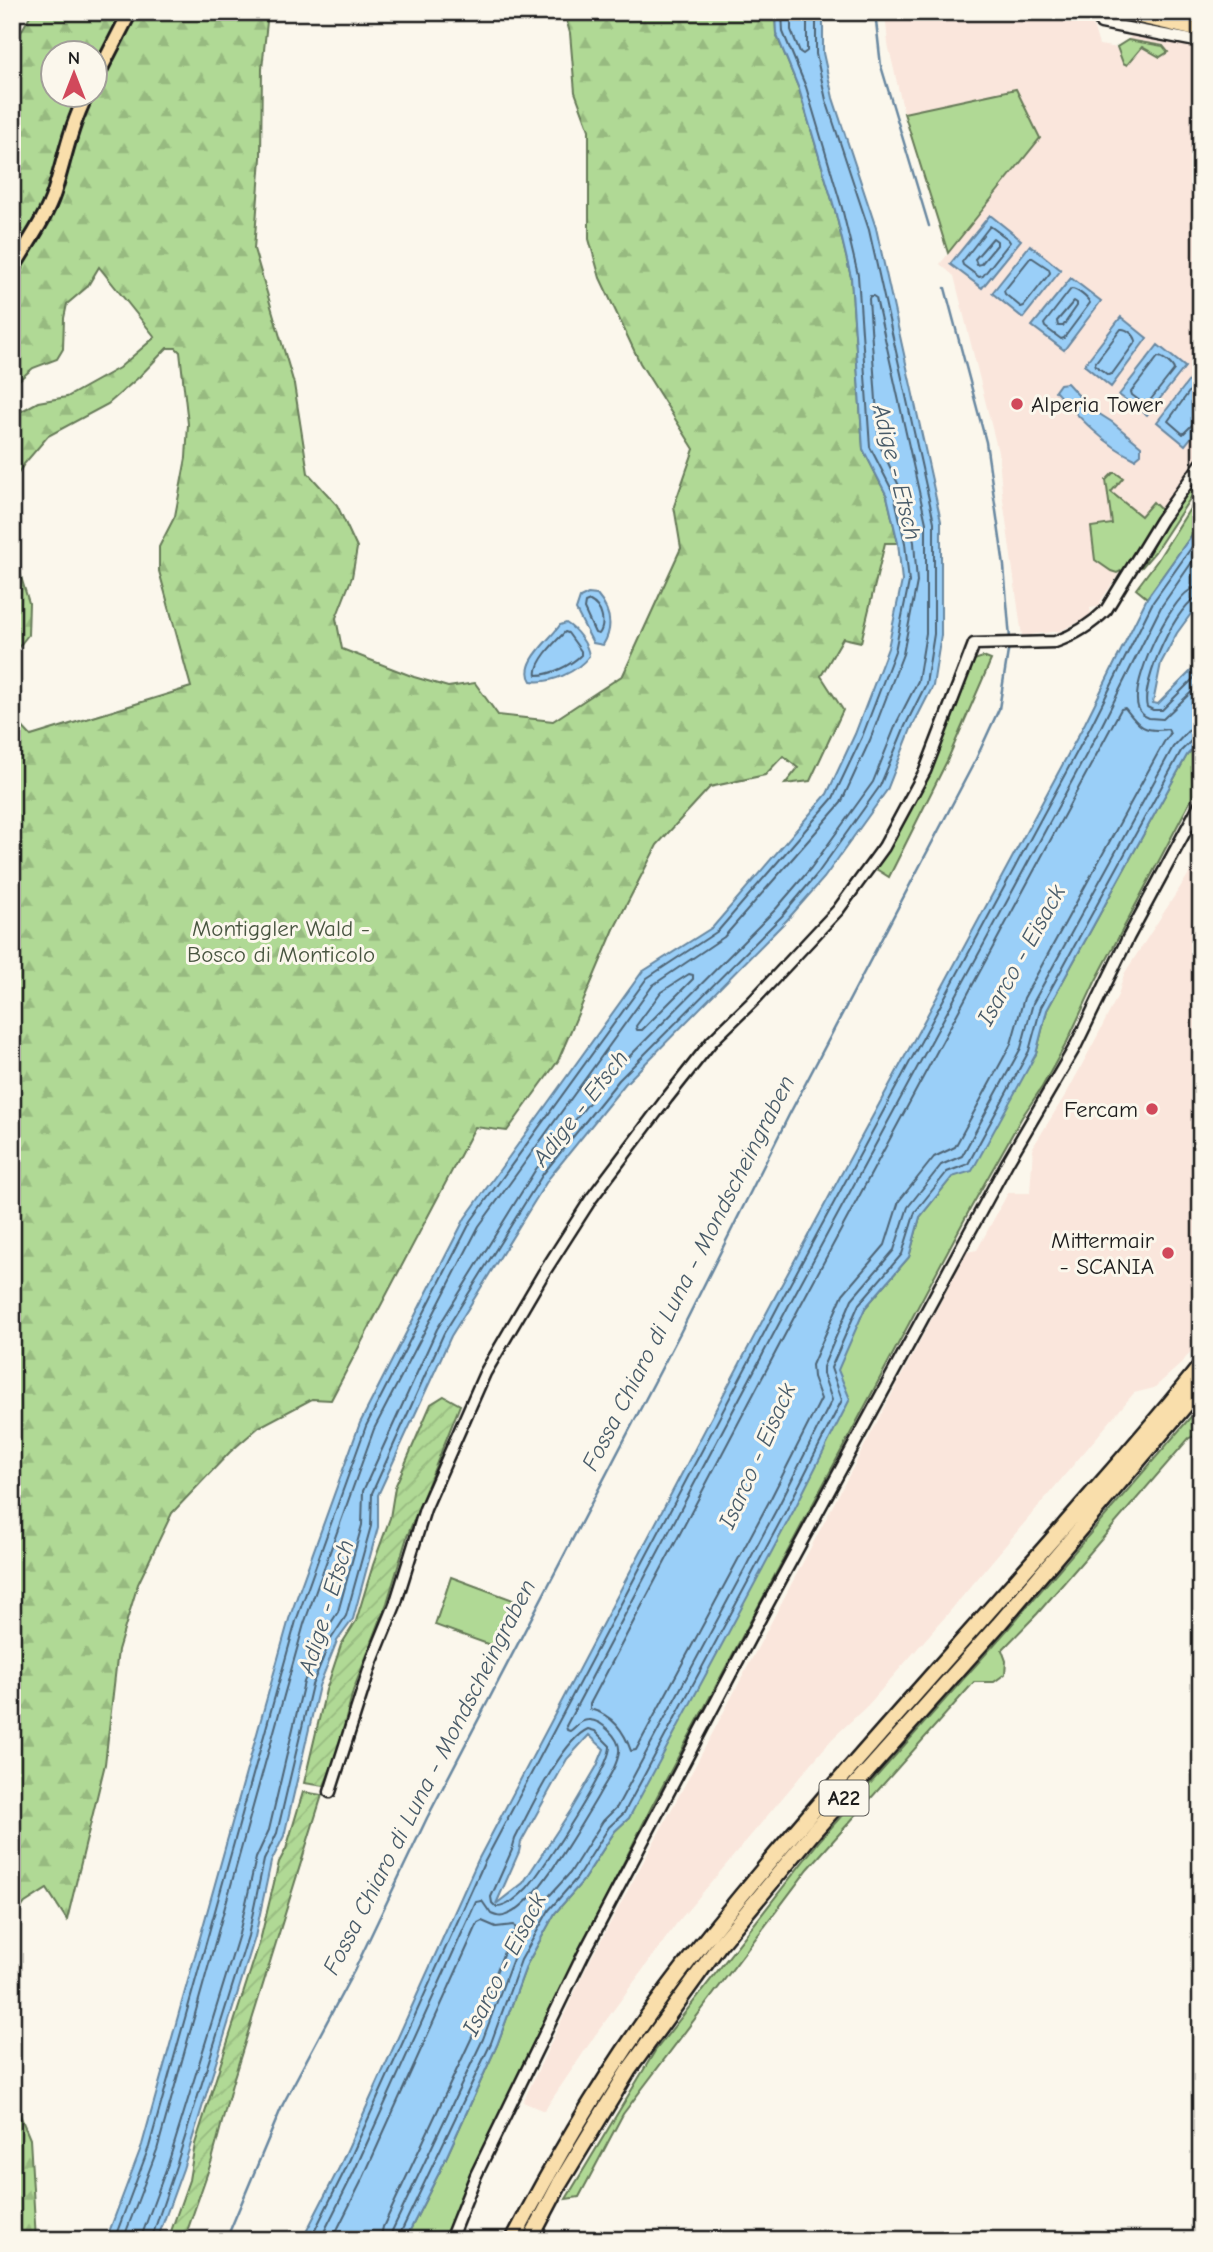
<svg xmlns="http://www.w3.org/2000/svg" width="1213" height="2252" font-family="'Comic Neue',sans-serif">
	<defs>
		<pattern id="forest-firs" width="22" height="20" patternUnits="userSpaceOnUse" patternTransform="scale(1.75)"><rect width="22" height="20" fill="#b0d995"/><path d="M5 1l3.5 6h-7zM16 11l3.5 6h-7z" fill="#97ba80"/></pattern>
		<pattern id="garden-furrows" width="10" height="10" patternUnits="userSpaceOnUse" patternTransform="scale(1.75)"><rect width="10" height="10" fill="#b0d995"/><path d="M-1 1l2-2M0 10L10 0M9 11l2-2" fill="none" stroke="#97ba80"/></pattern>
	</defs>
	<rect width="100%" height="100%" fill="#fbf7ec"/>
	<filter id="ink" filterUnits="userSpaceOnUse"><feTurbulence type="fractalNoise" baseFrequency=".0143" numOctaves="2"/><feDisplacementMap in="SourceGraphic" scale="14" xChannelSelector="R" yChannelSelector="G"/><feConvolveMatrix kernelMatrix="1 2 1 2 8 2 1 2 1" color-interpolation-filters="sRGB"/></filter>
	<g filter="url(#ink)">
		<path fill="#fae6dc" d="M 885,12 L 1074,12 L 1090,16 L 1099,45 L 1119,48 L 1133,34 L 1201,48 L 1201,451 L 1100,602 L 1101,606 L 1090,608 L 1091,614 L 1079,622 L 1060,631 L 1022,636 L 1002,492 L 999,456 L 954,276 L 940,264 L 1040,137 L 1016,89 L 904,113 L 888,44 Z
			M 1201,855 L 1201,1337 L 1182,1363 L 1154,1388 L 1134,1393 L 945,1617 L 868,1705 L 832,1739 L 677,1923 L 596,2034 L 544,2111 L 523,2102 L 588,1964 L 702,1753 L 967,1252 L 977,1250 L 1008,1193 L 1030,1193 L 1033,1147 L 1069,1089 L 1100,1031 L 1118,995 L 1124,974 Z"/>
		<path fill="#b0d995" stroke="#667a58" stroke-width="2" d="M 1128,40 L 1163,46 L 1168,52 L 1160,57 L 1142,47 L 1127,65 L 1123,63 L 1117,47 Z
			M 1016,89 L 1040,138 L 948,253 L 904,113 Z
			M 1201,470 L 1201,482 L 1155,552 L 1141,568 L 1162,529 Z
			M 1113,473 L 1116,473 L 1123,478 L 1111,492 L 1141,516 L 1153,502 L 1160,509 L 1160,513 L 1123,570 L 1117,573 L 1111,571 L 1095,560 L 1091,527 L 1112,524 L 1106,480 Z
			M 1201,491 L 1201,522 L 1147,598 L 1136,589 L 1157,561 Z
			M 983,657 L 991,660 L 947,761 L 889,877 L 876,869 L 931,770 L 974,660 Z
			M 1201,740 L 1201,781 L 1095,982 L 1067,1042 L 1042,1087 L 1022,1117 L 969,1211 L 653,1804 L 551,2008 L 492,2131 L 446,2240 L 405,2240 L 441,2169 L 497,2045 L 527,1964 L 555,1913 L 582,1882 L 615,1831 L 629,1818 L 865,1308 L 909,1257 L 920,1217 L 952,1177 L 1036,1054 L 1047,1010 L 1187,755 Z
			M 1201,1405 L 1201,1440 L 1195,1436 L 1189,1438 L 1037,1614 L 1002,1650 L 1006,1661 L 1005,1674 L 994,1682 L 974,1682 L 808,1869 L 623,2114 L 579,2197 L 566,2199 L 655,2051 L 820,1840 L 1007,1630 Z
			M 451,1577 L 516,1601 L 493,1646 L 435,1625 Z"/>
		<path fill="url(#forest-firs)" stroke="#667a58" stroke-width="2" fill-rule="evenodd" d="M 32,12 L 268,12 L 262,69 L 261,158 L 254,249 L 294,384 L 308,473 L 337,505 L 357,548 L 352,577 L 336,618 L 342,649 L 414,677 L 448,687 L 475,683 L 498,715 L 553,721 L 623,675 L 681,548 L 674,506 L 694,449 L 640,363 L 600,278 L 589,239 L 589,130 L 575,92 L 570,33 L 564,12 L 775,12 L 776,33 L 799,89 L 835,210 L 851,277 L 863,449 L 887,496 L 898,543 L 885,543 L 861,642 L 843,638 L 821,676 L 843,710 L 810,781 L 785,784 L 798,768 L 783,756 L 765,775 L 710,787 L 657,845 L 614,929 L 558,1061 L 507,1131 L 475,1127 L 331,1400 L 312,1399 L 259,1427 L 230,1452 L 172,1513 L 138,1584 L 118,1650 L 105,1764 L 67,1920 L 47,1889 L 25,1903 L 12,1920 L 12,548 L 29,603 L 28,635 L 14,653 L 18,722 L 31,736 L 191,687 L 159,571 L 159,547 L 175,516 L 186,458 L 188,424 L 180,352 L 176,348 L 167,348 L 139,377 L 108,404 L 48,436 L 24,464 L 12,483 L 12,409 L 18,413 L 38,402 L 67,397 L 119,368 L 155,337 L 99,267 L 87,287 L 67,304 L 64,318 L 63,349 L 57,359 L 33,368 L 19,380 L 12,392 L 12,360 L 20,348 L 12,312 L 12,165 L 20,115 L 12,111 L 12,42 L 21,32 ZM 52,52 L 94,52 L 94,94 L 52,94 Z
			M 12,2096 L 30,2139 L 36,2240 L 12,2240 Z"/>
		<path fill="url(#garden-furrows)" stroke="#667a58" stroke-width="2" d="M 444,1396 L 460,1405 L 407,1537 L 387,1603 L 353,1691 L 337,1754 L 324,1786 L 304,1783 L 326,1690 L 341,1645 L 356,1621 L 373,1565 L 390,1518 L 395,1487 L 431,1404 Z
			M 303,1792 L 322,1795 L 232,2084 L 212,2160 L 184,2240 L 168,2240 L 189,2180 L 195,2144 L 260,1941 L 279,1862 L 286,1849 Z"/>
		<path fill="#9acff8" stroke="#6887a0" stroke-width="2" fill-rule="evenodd" d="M 775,12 L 823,12 L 823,53 L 833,98 L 876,228 L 941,521 L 941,635 L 933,686 L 911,729 L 887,790 L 824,878 L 787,920 L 625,1084 L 549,1178 L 451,1336 L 378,1495 L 378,1527 L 353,1619 L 337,1641 L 319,1686 L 284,1836 L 271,1862 L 255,1937 L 183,2169 L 157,2240 L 106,2240 L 142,2145 L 289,1619 L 360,1423 L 465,1218 L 642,972 L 713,927 L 827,794 L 855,734 L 888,648 L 902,581 L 898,543 L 887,496 L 863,449 L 851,277 L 835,210 L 799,89 L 776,33 Z
			M 990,215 L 1021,240 L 982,288 L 950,264 Z
			M 1030,245 L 1061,270 L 1023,318 L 992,293 Z
			M 1071,278 L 1101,301 L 1064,350 L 1032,326 Z
			M 1121,317 L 1147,338 L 1111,387 L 1084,365 Z
			M 1158,345 L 1185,367 L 1147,415 L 1119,395 Z
			M 1194,374 L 1201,379 L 1201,425 L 1185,445 L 1157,422 Z
			M 1067,383 L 1090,408 L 1112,422 L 1141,446 L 1141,454 L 1135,459 C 1103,444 1078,416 1055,391 L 1060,384 Z
			M 1201,522 L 1201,600 L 1177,633 L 1161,663 L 1153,703 L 1158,704 L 1201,661 L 1201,740 L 1187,755 L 1047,1010 L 1036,1054 L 972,1171 L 952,1177 L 920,1217 L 909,1257 L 865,1308 L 838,1370 L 850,1399 L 794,1510 L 629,1818 L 615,1831 L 582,1882 L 555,1913 L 527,1964 L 497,2045 L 441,2169 L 405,2240 L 302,2240 L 339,2168 L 478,1860 L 776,1295 L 1085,723 L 1147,598 ZM 589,1735 L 604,1749 L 597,1766 L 573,1807 L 523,1883 L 496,1904 L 519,1852 L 521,1842 L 567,1759 Z
			M 588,594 L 597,595 C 610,610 614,627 603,645 L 593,643 L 576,610 L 580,598 Z
			M 566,623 C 576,629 588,644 589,656 C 577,672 551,684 531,681 C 519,663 550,640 560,625 Z"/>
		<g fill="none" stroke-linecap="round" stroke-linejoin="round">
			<path stroke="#4e6474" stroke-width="2" d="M 791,12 L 791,30 L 800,52 L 803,54 L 807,51 L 807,12
				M 990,226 L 1008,239 L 1010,242 L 983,276 L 979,277 L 963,265 L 962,262 Z
				M 993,238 L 997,241 L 997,245 L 981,264 L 977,265 L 975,259 Z
				M 1031,257 L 1049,269 L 1050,273 L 1024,306 L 1021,307 L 1005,294 L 1004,291 Z
				M 1071,289 C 1077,289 1088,298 1090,303 L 1064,338 L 1061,339 L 1045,327 L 1044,324 Z
				M 1074,301 L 1077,303 L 1077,306 L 1063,326 L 1058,326 L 1057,321 Z
				M 1121,329 C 1126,328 1135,335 1136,341 L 1112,374 L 1108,375 L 1096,366 L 1095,363 Z
				M 1158,357 C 1163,357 1173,365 1174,370 L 1148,403 L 1144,404 L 1132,395 L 1131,392 Z
				M 1201,384 L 1194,385 L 1168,421 L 1183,434 L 1194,423 L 1201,422
				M 1201,587 C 1196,588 1195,587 1190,590 C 1169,602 1130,682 1138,707 C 1140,713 1143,716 1149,718 L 1163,719 L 1201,683
				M 1201,596 C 1178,599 1140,684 1147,707 L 1153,710 L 1162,710 L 1201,671
				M 590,601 C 602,607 606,624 599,634 L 595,633 L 584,609 L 585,603 Z
				M 565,632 L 568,633 L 581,651 L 581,655 C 571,665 551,675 537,675 C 534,662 556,641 565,632 Z
				M 1125,708 C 1138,725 1143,733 1168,729 L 1170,734 L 1164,742 L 1024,998 L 1011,1044 L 955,1147 L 934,1157 L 899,1201 L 885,1245 L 843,1294 L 812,1365 L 813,1377 L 821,1399 L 771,1498 L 636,1750 L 631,1751 C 624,1731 613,1715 590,1709 L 590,1704 L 799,1308 L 1121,709 Z
				M 689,974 L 693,975 L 693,979 L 642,1030 L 637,1030 L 636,1026 L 661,992 Z
				M 588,1729 L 595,1731 L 610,1746 C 611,1766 543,1870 527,1888 C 520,1895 507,1908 496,1907 L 492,1903 L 491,1897 L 512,1850 L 515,1839 C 529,1812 562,1740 588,1729 Z
				M 114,2240 L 149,2147 L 296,1621 L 366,1426 L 471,1221 L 647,978 L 718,931 L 833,798 L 862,737 L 895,651 L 909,582 L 905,543 L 894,494 L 870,447 L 858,275 L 842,208 L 806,87 L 783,32 L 782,12
				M 123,2240 L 157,2150 L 304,1624 L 374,1429 L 479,1226 L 653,985 L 724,937 L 841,803 L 870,740 L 903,654 L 917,582 L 914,542 L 902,492 L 879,444 L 869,299 L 870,296 L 873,296 L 876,298 L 926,523 L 926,633 L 918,681 L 897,722 L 873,782 L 811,868 L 775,910 L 612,1074 L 536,1169 L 437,1329 L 363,1491 L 362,1525 L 338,1612 L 323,1635 L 304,1682 L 269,1830 L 256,1858 L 239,1934 L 168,2164 L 143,2232 L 142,2240
				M 151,2240 L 176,2166 L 248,1936 L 264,1860 L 277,1833 L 312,1685 L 331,1639 L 346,1616 L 371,1526 L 372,1493 L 444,1333 L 543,1174 L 619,1080 L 782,916 L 818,873 L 880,786 L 905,726 L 926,684 L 934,634 L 934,522 L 869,230 L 826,100 L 816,54 L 816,12
				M 310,2240 L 345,2170 L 484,1863 L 782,1299 L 1091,726 L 1153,602 L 1201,534
				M 320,2240 L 353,2174 L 476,1902 L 482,1901 L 491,1914 C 496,1916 501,1918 506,1915 C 516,1912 529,1899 536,1891 C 559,1862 579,1828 598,1796 C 605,1783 617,1767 619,1752 C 621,1739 601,1719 588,1720 C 580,1720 576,1727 570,1731 L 567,1730 L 566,1726 L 790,1303 L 1099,731 L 1161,607 L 1201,549
				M 332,2240 L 363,2178 L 478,1923 L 482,1921 L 496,1927 L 514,1925 L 516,1929 L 503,1954 L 473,2035 L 383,2227 L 380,2240
				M 391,2240 L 392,2231 L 483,2039 L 514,1956 L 541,1905 L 570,1873 L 603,1821 L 617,1807 L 780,1503 L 832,1400 L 823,1374 L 823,1367 L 852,1299 L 894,1250 L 908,1207 L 941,1165 L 962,1156 L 1021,1048 L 1033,1003 L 1173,747 L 1188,731 L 1201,727
				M 400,2240 L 400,2234 L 491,2043 L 521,1960 L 549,1910 L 577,1878 L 609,1827 L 624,1813 L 788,1507 L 842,1400 L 831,1368 L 859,1304 L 902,1254 L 915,1212 L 947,1172 L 968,1164 L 1029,1051 L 1041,1007 L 1181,751 L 1194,738 L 1201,736"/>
			<path stroke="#6887a0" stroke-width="2.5" d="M 875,12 L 881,66 L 929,226
				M 945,288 L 986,442 L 1004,566 L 1010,639
				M 226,2240 L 283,2104 L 354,1971 L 427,1818 L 680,1333 L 789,1115 L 976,759 L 999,709 L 1009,645"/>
			<defs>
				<path id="minor" d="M 1101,23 L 1201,42
					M 330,1792 L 372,1661 L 395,1605 L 425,1509 L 485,1373 L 543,1274 L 591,1199 L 667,1098 L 712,1041 L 753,1001 L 838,910 L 884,847 L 925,771 L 974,644 L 1055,642 C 1075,635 1091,625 1106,610 L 1161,520 L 1201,464
					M 450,2240 L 476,2175 L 584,1953 L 765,1609 L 1007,1163 L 1075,1047 L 1128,938 L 1201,802"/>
				<path id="major" d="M 94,82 L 130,12
					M 12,270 C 26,245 45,220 54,193 C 65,158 70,127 87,94"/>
				<path id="highway" d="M 1121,12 L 1201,30
					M 1188,12 L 1201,15
					M 513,2240 C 569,2132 633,2028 710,1934 C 823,1794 945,1662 1063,1527 C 1109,1474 1157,1421 1201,1365
					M 530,2240 L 560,2183 L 628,2071 L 720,1944 L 815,1830 L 998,1625 L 1201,1387"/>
			</defs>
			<use href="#minor" stroke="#1c1c1c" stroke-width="15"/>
			<use href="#major" stroke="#1c1c1c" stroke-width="18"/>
			<use href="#highway" stroke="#1c1c1c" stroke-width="19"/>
			<use href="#minor" stroke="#fbf7ec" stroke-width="10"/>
			<use href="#major" stroke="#f9deab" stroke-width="12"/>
			<use href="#highway" stroke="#f9deab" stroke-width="14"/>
		</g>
	</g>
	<g fill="#d1495b" stroke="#fbf7ec" stroke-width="2.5">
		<circle cx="1017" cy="404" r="7"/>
		<circle cx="1152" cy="1109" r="7"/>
		<circle cx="1168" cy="1253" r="7"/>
	</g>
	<g text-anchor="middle" stroke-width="6" stroke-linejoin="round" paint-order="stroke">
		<rect fill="#fbf7ec" stroke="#5f5e5a" stroke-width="2" x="819.5" y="1780.5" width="49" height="35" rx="5"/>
		<g font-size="21" font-weight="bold" fill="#1c1c1c">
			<text x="844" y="1805">A22</text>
		</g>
		<g font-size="23" fill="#1c1c1c" stroke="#fbf7ec" text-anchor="end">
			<text x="1031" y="412" text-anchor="start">Alperia Tower</text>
			<text x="1138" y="1117">Fercam</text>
			<text x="1154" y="1248">Mittermair<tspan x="1154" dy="26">- SCANIA</tspan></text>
		</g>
		<g font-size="23" fill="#485540" stroke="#fbf7ec">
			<text x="281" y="936">Montiggler Wald -<tspan x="281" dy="26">Bosco di Monticolo</tspan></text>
		</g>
		<g font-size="24" font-style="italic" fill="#485b69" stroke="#fbf7ec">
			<text transform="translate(897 472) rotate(76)" y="8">Adige - Etsch</text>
			<text transform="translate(1021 955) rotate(-61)" y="8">Isarco - Eisack</text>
			<text transform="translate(580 1108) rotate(-52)" y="8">Adige - Etsch</text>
			<text transform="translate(688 1273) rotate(-63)" y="8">Fossa Chiaro di Luna - Mondscheingraben</text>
			<text transform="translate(757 1456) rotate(-66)" y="8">Isarco - Eisack</text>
			<text transform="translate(326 1607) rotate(-73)" y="8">Adige - Etsch</text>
			<text transform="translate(429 1777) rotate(-63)" y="8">Fossa Chiaro di Luna - Mondscheingraben</text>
			<text transform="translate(504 1964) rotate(-63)" y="8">Isarco - Eisack</text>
		</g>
	</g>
	<rect width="1213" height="2252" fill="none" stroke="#fbf7ec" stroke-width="42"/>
	<rect x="21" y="21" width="1171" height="2210" fill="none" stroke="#1c1c1c" stroke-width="2.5" filter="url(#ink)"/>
	<g transform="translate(74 74)"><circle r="33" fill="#fbf7ec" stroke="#a29f99" stroke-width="2"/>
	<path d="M0-5L12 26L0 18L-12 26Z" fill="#d1495b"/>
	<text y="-10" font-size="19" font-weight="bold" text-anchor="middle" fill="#1c1c1c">N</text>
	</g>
</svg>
